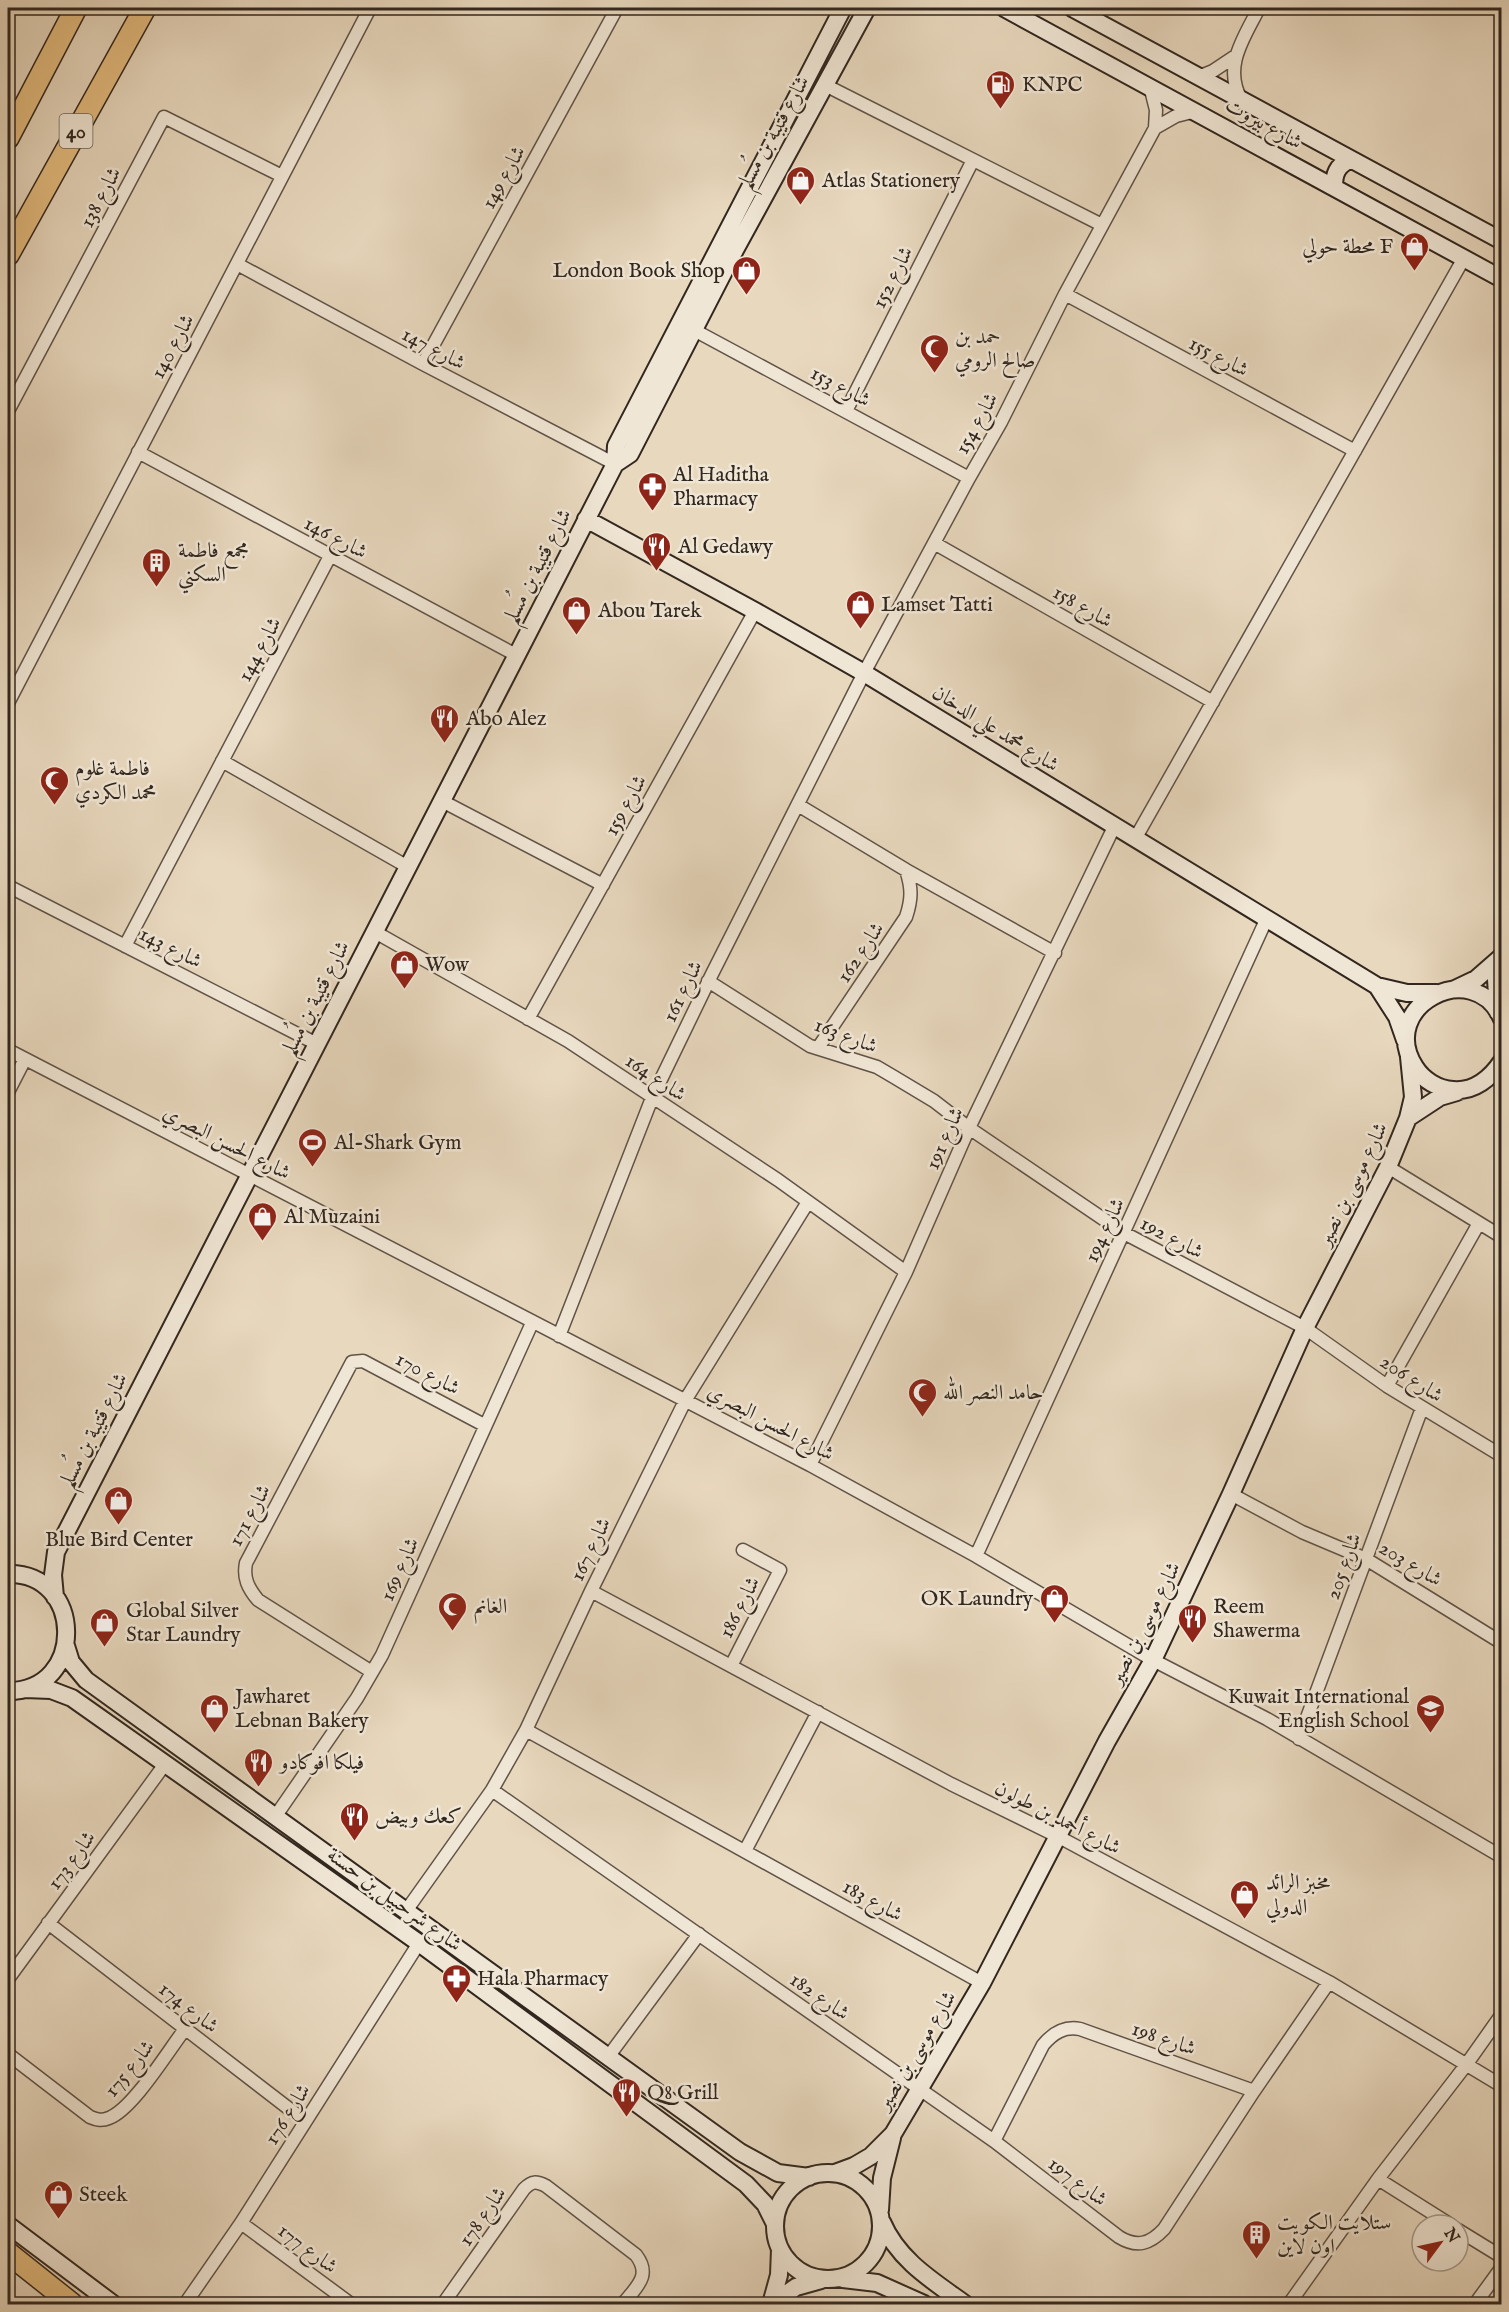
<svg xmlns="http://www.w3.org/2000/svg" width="1509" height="2312" font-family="'IM FELL English',Amiri,serif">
	<rect width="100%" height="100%" fill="#e8d8be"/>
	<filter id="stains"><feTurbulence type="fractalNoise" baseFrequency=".00333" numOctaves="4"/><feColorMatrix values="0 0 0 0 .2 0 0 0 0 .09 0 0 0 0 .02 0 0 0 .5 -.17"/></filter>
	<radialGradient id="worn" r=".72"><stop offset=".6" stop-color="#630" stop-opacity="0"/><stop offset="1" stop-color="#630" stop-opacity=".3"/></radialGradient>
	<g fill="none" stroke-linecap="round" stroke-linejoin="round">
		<defs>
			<path id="street" d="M 1198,77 L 1213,71 L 1234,57
				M 825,85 L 1102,225
				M 1242,101 C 1222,67 1244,38 1259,8
				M 1155,128 L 1176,116 L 1196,111
				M 237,264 L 423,364 L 615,464
				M 1065,294 L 1355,451
				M 694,330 L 969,478
				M 423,364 L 617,8
				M 8,411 L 164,117 L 282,176
				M 846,411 L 973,160
				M 138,452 L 516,655
				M 934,543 L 1213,702
				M 8,703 L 370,8
				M 222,761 L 408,867
				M 442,801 L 603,885
				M 798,805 L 906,870 L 1055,953
				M 1135,839 L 1464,258
				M 8,886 L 317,1044
				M 375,932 L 568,1041 L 778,1180 L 906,1272
				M 125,946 L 330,556
				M 708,981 L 810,1046 L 877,1067 L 894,1077 L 934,1101 L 969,1128 L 1124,1233 L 1305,1328 L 1387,1386 L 1502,1456
				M 528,1019 L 755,611
				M 818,1048 L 906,917 C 912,899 912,888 906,870
				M 8,1050 L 810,1465 L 976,1556 L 1153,1660 L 1267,1719 L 1502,1857
				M 8,1092 L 25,1059
				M 1388,1167 L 1502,1237
				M 559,1336 L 652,1098 L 712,974 L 864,673 L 969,478 L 1001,422 L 1065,294 L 1155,128 L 1156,110 L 1150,86
				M 1387,1386 L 1479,1223
				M 810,1465 L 906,1272 L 969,1128 L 1114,827
				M 1231,1494 L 1302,1532 L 1366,1559 L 1502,1643
				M 976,1556 L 1266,920
				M 591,1591 L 951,1784 L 1059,1837 L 1329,1982 L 1502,2086
				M 731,1666 L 780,1570 L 743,1550
				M 372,1672 L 258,1600 C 248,1588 243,1578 246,1563 L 352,1362 L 363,1361 L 484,1425
				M 526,1730 L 982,1983
				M 1299,1739 L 1422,1408
				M 492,1790 L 994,2141 L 1119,2237 C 1137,2248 1150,2244 1164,2229 L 1254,2091 L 1329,1982
				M 275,1817 L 357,1698 L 382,1655 L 532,1323
				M 745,1851 L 818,1712
				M 406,1911 L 492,1790 L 526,1730 L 591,1591 L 686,1399 L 808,1202
				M 48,1923 L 305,2121
				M 8,1979 L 165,1764
				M 8,2054 L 90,2117 C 97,2120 102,2121 109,2118 C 133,2109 168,2051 185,2029
				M 608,2057 L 699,1934
				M 994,2141 L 1043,2045 C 1053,2033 1064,2026 1080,2029 L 1254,2091
				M 1378,2179 L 1451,2225
				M 241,2223 L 351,2304
				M 1458,2230 L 1502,2257
				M 185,2304 L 241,2223 L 419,1943
				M 443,2304 L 524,2189 C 532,2181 536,2181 546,2186 L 636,2255 C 652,2276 636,2287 623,2304
				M 1289,2304 L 1378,2179 L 1466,2065 L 1502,2014
				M 1475,2304 L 1502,2267"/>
			<path id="secondary" d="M 1004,8 L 1502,279
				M 1072,8 L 1502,241
				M 1334,187 C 1334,174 1337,166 1349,160
				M 615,464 L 630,454 L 735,250 L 867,8
				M 586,519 L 755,611 L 864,673 L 1377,986 L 1407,993 L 1437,993
				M 1377,986 L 1397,1017 L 1405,1040
				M 1455,989 L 1476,979 L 1500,958
				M 1498,1012 L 1496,979 L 1502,955
				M 1502,1019 C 1474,955 1376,1006 1415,1067 C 1423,1080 1438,1089 1453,1090 C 1474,1092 1491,1078 1502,1061
				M 1408,1118 L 1440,1097 L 1457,1092
				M 8,1574 C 84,1572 87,1691 8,1691
				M 55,1597 L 53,1575 L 56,1552 L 615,464 L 616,446 L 843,8
				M 66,1646 L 71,1662 L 86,1680 L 740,2152 L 778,2173 L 809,2177
				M 25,1689 L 51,1690 L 72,1698 L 419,1943 L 746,2184 L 765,2204 L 775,2224
				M775 2226a53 53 0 1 1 106 0a53 53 0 1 1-106 0Z
				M 835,2173 L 854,2166 L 871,2156 L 893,2134 L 982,1983 L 1107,1741 L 1153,1660 L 1231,1494 L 1305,1328 L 1388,1167 L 1408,1118 L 1413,1097 L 1409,1057
				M 880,2210 L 882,2178 L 892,2138
				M 882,2222 C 898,2260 933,2281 965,2304
				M 8,2225 L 113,2304
				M 843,2279 L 877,2283 L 924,2304
				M 771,2304 L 779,2275 L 780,2249
				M 772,2304 L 796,2287 L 821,2280"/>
			<path id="highway" d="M 8,138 L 76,8
				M 8,255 L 145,8
				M 8,2253 L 72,2304"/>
		</defs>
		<use href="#street" stroke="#605347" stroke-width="15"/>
		<use href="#secondary" stroke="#32271f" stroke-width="20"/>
		<use href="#highway" stroke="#32271f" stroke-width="24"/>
		<use href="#street" stroke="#f0e6d5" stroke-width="12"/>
		<use href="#secondary" stroke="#f0e6d5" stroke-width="16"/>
		<use href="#highway" stroke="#e4bc7f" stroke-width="21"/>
	</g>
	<defs>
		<symbol id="fuel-pin" viewBox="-11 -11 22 30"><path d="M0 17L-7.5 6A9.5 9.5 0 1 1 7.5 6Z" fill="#8f2418" stroke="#f0e6d5"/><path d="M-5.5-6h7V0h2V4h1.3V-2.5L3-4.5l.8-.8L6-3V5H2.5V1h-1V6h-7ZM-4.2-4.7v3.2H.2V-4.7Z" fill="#fff"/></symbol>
		<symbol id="shop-pin" viewBox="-11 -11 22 30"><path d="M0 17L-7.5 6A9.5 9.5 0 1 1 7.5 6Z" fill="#8f2418" stroke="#f0e6d5"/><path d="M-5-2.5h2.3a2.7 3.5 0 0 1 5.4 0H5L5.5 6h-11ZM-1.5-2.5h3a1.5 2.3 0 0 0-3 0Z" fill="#fff"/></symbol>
		<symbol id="mosque-pin" viewBox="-11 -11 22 30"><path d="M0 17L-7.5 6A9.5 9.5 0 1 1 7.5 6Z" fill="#8f2418" stroke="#f0e6d5"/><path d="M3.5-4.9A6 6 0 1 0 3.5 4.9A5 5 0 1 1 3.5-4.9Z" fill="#fff"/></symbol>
		<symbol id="pharmacy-pin" viewBox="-11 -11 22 30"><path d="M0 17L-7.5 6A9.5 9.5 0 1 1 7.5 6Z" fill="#8f2418" stroke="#f0e6d5"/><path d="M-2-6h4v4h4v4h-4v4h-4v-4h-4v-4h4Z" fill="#fff"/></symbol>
		<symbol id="restaurant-pin" viewBox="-11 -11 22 30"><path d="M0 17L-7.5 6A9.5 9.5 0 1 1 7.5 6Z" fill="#8f2418" stroke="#f0e6d5"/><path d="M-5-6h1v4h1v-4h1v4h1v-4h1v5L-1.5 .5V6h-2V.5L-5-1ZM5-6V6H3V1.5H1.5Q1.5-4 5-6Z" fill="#fff"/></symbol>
		<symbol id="building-pin" viewBox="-11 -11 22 30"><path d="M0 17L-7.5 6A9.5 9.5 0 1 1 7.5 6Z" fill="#8f2418" stroke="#f0e6d5"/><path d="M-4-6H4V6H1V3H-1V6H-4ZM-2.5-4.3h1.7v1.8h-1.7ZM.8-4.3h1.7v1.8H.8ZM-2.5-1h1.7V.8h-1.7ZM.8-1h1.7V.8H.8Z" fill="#fff"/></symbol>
		<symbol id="stadium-pin" viewBox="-11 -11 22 30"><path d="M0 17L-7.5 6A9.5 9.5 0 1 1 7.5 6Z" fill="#8f2418" stroke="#f0e6d5"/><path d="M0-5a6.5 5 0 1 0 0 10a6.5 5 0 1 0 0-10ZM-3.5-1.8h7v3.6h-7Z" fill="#fff"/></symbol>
		<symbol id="school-pin" viewBox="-11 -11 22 30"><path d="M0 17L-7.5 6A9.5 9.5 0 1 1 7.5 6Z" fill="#8f2418" stroke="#f0e6d5"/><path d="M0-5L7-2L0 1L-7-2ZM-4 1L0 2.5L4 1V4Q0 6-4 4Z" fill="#fff"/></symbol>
	</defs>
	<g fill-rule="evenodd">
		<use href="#fuel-pin" x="984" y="68" width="33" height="45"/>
		<use href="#shop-pin" x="784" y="164" width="33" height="45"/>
		<use href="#shop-pin" x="1398" y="230" width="33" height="45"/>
		<use href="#shop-pin" x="730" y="254" width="33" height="45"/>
		<use href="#mosque-pin" x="918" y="332" width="33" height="45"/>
		<use href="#pharmacy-pin" x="636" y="470" width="33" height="45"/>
		<use href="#restaurant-pin" x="640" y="530" width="33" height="45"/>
		<use href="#building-pin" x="140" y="546" width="33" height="45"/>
		<use href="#shop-pin" x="844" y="588" width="33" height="45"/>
		<use href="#shop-pin" x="560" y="594" width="33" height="45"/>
		<use href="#restaurant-pin" x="428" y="702" width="33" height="45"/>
		<use href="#mosque-pin" x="38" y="764" width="33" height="45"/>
		<use href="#shop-pin" x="388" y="948" width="33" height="45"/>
		<use href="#stadium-pin" x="296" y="1126" width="33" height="45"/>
		<use href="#shop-pin" x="246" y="1200" width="33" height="45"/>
		<use href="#mosque-pin" x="906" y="1376" width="33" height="45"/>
		<use href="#shop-pin" x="102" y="1484" width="33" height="45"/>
		<use href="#shop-pin" x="1038" y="1582" width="33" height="45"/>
		<use href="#mosque-pin" x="436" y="1590" width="33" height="45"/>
		<use href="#restaurant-pin" x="1176" y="1602" width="33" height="45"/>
		<use href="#shop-pin" x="88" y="1606" width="33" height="45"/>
		<use href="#shop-pin" x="198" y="1692" width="33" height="45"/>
		<use href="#school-pin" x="1414" y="1692" width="33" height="45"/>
		<use href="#restaurant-pin" x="242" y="1746" width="33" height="45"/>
		<use href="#restaurant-pin" x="338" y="1800" width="33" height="45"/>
		<use href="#shop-pin" x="1228" y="1878" width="33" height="45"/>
		<use href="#pharmacy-pin" x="440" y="1962" width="33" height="45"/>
		<use href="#restaurant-pin" x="610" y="2076" width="33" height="45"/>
		<use href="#shop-pin" x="42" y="2178" width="33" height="45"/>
		<use href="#building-pin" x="1240" y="2218" width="33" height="45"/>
	</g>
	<g text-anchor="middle" stroke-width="5" stroke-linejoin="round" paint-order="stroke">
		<rect fill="#f0e6d5" stroke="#6b6056" stroke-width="1.5" x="59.5" y="114" width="33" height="34" rx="4.5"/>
		<g font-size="20" font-weight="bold" fill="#32271f">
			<text x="76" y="138">40</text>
		</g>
		<g font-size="21" fill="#32271f" stroke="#f0e6d5" text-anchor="start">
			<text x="1022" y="91">KNPC</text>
			<text x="822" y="187">Atlas Stationery</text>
			<text x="1393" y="253" text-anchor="end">محطة حولي F</text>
			<text x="725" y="277" text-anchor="end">London Book Shop</text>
			<text x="955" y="343">حمد بن<tspan x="955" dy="24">صالح الرومي</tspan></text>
			<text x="673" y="481">Al Haditha<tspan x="673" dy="24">Pharmacy</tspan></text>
			<text x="678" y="553">Al Gedawy</text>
			<text x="178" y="557">مجمع فاطمة<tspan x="178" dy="24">السكني</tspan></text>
			<text x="881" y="611">Lamset Tatti</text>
			<text x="598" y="617">Abou Tarek</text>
			<text x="466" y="725">Abo Alez</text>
			<text x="75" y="775">فاطمة غلوم<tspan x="75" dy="24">محمد الكردي</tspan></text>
			<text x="425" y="971">Wow</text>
			<text x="334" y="1149">Al-Shark Gym</text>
			<text x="284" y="1223">Al Muzaini</text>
			<text x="943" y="1399">حامد النصر الله</text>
			<text x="119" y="1546" text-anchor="middle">Blue Bird Center</text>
			<text x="1033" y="1605" text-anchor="end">OK Laundry</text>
			<text x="474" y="1613">الغانم</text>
			<text x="1213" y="1613">Reem<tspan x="1213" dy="24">Shawerma</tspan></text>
			<text x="126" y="1617">Global Silver<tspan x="126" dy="24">Star Laundry</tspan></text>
			<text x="235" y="1703">Jawharet<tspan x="235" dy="24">Lebnan Bakery</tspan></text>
			<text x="1409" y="1703" text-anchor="end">Kuwait International<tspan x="1409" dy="24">English School</tspan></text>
			<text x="280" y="1769">فيلكا افوكادو</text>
			<text x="375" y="1823">كعك وبيض</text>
			<text x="1266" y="1889">مخبز الرائد<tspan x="1266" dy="24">الدولي</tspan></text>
			<text x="477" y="1985">Hala Pharmacy</text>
			<text x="647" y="2099">Q8 Grill</text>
			<text x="79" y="2201">Steek</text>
			<text x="1277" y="2229">ستلايت الكويت<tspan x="1277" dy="24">اون لاين</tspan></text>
		</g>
		<g font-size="21" fill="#32271f" stroke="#f0e6d5">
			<text transform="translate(1264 123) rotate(29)" y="7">شارع بيروت</text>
			<text transform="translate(773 132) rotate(-61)" y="7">شارع قتيبة بن مُسلم</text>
			<text transform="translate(503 177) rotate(-61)" y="7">شارع 149</text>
			<text transform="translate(100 197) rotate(-62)" y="7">شارع 138</text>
			<text transform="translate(892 277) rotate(-63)" y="7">شارع 152</text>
			<text transform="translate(172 346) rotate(-62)" y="7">شارع 140</text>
			<text transform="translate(434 348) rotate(28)" y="7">شارع 147</text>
			<text transform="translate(1219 356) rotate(28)" y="7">شارع 155</text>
			<text transform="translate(841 386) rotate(28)" y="7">شارع 153</text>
			<text transform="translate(976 423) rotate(-61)" y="7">شارع 154</text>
			<text transform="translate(336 537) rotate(28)" y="7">شارع 146</text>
			<text transform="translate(537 566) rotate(-63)" y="7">شارع قتيبة بن مُسلم</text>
			<text transform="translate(1083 606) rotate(30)" y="7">شارع 158</text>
			<text transform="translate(259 649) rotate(-62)" y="7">شارع 144</text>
			<text transform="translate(996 728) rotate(32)" y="7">شارع محمد علي الدخان</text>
			<text transform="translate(625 805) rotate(-61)" y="7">شارع 159</text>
			<text transform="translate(171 947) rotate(27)" y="7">شارع 143</text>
			<text transform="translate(860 952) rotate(-56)" y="7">شارع 162</text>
			<text transform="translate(682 991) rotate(-64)" y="7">شارع 161</text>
			<text transform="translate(315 998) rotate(-63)" y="7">شارع قتيبة بن مُسلم</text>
			<text transform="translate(846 1035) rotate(21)" y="7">شارع 163</text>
			<text transform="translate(656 1077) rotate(34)" y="7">شارع 164</text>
			<text transform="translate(944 1138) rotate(-66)" y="7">شارع 191</text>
			<text transform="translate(227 1142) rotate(27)" y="7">شارع الحسن البصري</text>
			<text transform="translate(1352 1184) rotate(-64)" y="7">شارع موسى بن نصير</text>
			<text transform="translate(1104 1230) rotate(-65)" y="7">شارع 194</text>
			<text transform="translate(1172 1237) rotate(28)" y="7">شارع 192</text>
			<text transform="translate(428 1373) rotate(28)" y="7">شارع 170</text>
			<text transform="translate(1412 1378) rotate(33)" y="7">شارع 206</text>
			<text transform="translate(771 1422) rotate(28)" y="7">شارع الحسن البصري</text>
			<text transform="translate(93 1430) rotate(-63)" y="7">شارع قتيبة بن مُسلم</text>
			<text transform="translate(249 1515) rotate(-62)" y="7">شارع 171</text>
			<text transform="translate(590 1549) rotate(-64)" y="7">شارع 167</text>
			<text transform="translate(1411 1563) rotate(31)" y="7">شارع 203</text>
			<text transform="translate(1343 1566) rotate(-70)" y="7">شارع 205</text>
			<text transform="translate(399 1569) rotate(-66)" y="7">شارع 169</text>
			<text transform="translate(739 1607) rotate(-63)" y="7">شارع 186</text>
			<text transform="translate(1144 1623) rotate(-63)" y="7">شارع موسى بن نصير</text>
			<text transform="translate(1058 1817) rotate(27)" y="7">شارع أحمد بن طولون</text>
			<text transform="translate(71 1860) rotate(-54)" y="7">شارع 173</text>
			<text transform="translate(395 1899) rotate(36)" y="7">شارع شرحبيل بن حسنة</text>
			<text transform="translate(873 1900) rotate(29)" y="7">شارع 183</text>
			<text transform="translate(820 1996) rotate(35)" y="7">شارع 182</text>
			<text transform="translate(189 2007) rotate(38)" y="7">شارع 174</text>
			<text transform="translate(1164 2038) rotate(19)" y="7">شارع 198</text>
			<text transform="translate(916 2050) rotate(-59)" y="7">شارع موسى بن نصير</text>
			<text transform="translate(129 2068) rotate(-51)" y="7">شارع 175</text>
			<text transform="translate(287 2114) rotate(-58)" y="7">شارع 176</text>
			<text transform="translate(1078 2181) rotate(37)" y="7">شارع 197</text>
			<text transform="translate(482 2216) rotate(-55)" y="7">شارع 178</text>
			<text transform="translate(308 2248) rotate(37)" y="7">شارع 177</text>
		</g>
	</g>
	<rect width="1509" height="2312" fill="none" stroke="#e8d8be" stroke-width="30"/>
	<rect x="9" y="9" width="1491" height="2294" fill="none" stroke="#32271f" stroke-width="3"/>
	<rect x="15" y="15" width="1479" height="2282" fill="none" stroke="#32271f" stroke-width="1.5"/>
	<g transform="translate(1440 2243) rotate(57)"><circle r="28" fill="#f0e6d5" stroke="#a49a8c" stroke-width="1.5"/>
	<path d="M0-4.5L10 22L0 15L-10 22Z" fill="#8f2418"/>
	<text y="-9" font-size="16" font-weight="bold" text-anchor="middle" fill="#32271f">N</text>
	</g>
	<rect width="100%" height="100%" filter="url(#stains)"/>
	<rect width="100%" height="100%" fill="url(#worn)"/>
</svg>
